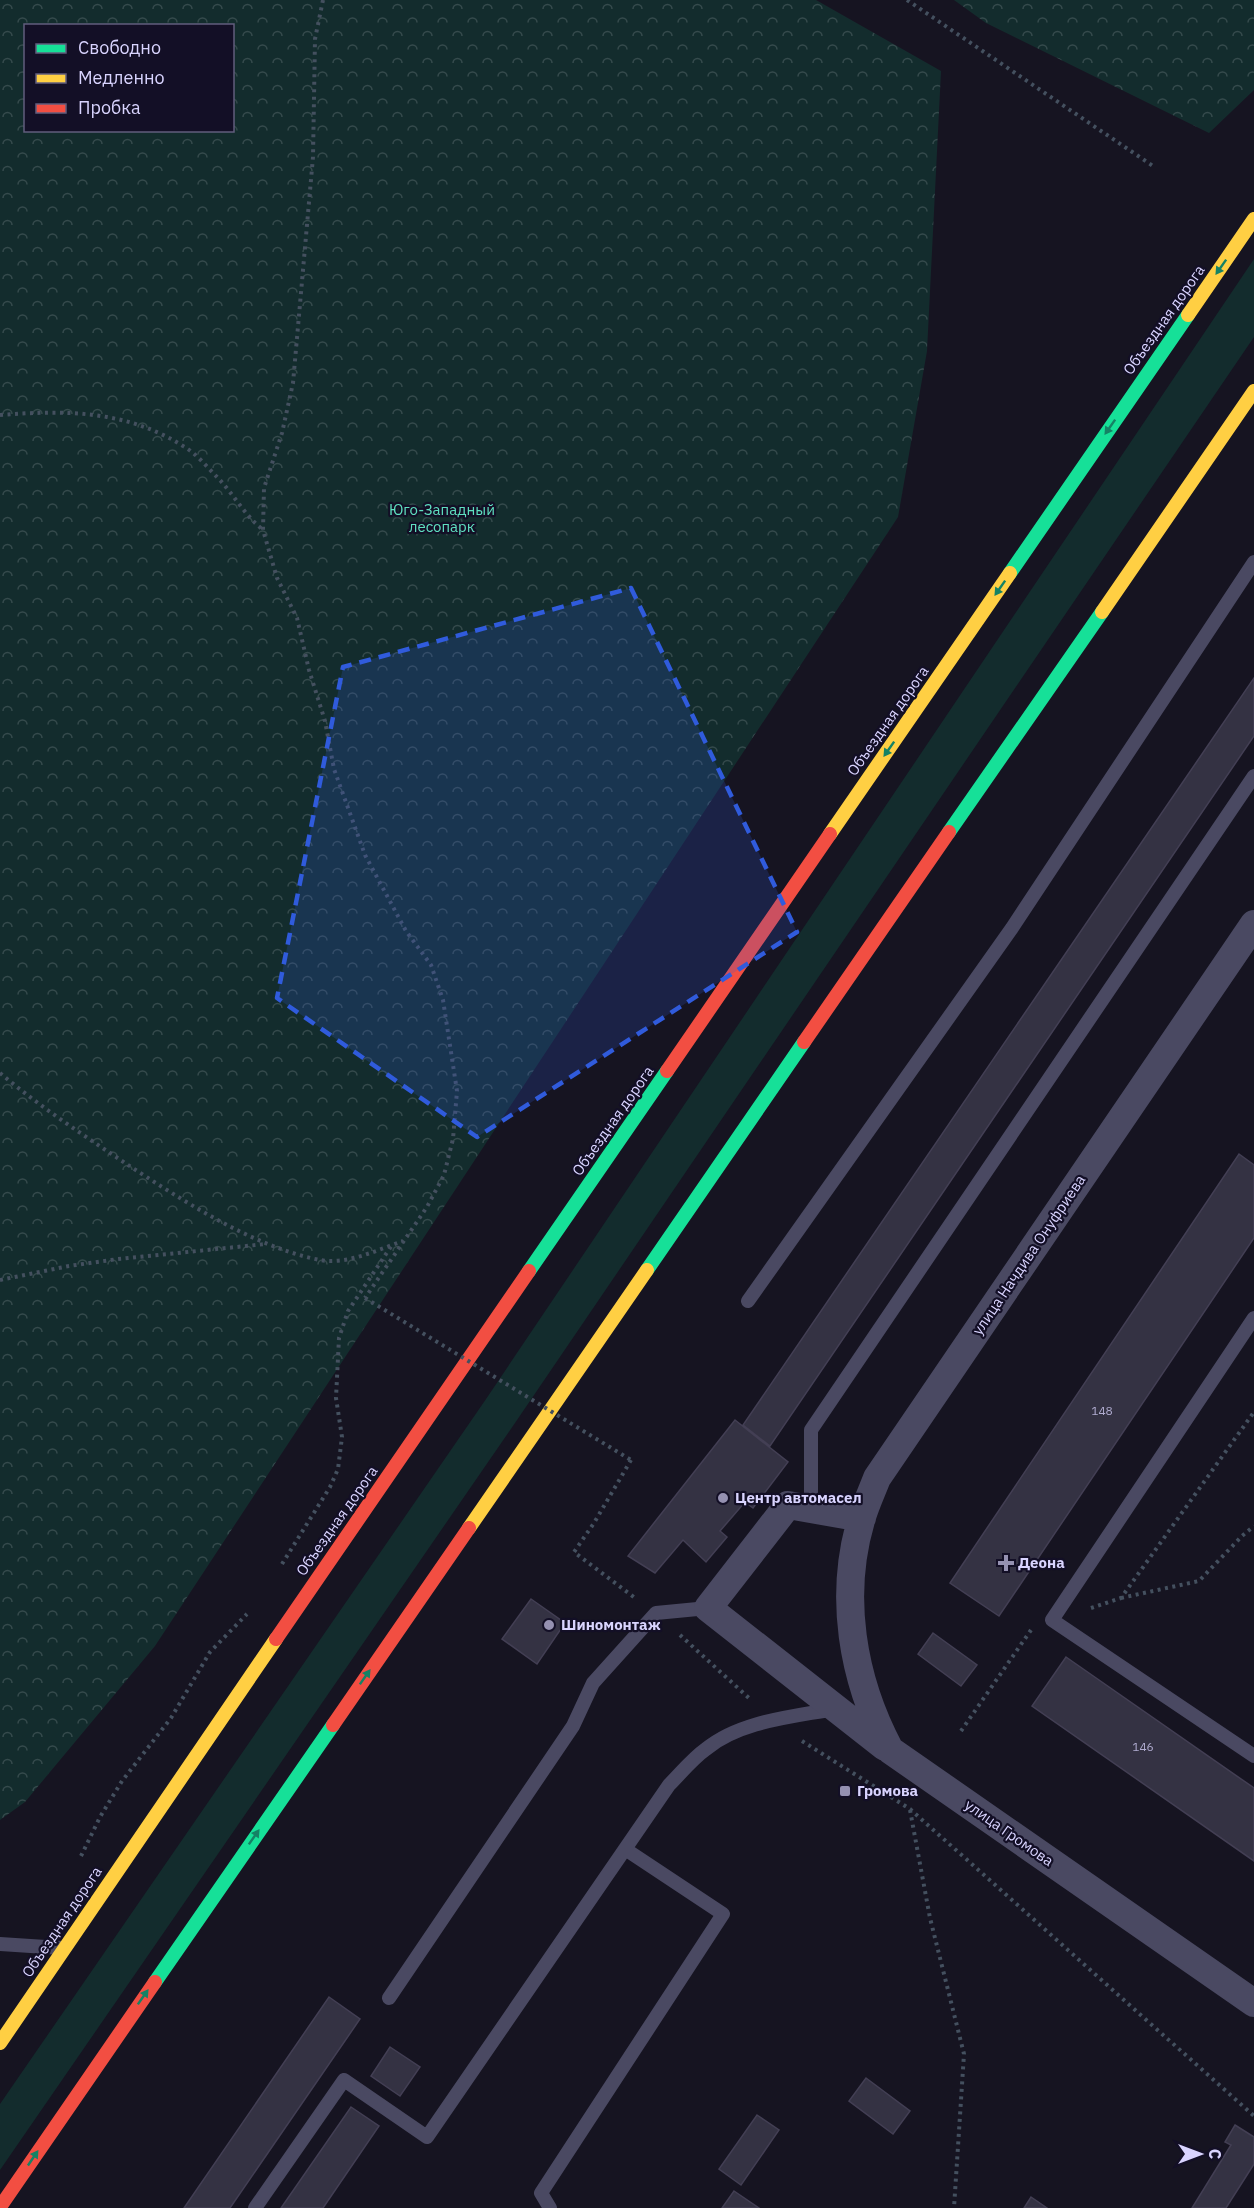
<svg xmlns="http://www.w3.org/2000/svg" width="1254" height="2208" font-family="'IBM Plex Sans',sans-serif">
	<defs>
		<pattern id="forest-crowns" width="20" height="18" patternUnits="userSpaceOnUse" patternTransform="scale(1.5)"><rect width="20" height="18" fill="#132c2d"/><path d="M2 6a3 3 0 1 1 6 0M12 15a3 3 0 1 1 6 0" fill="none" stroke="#354a4c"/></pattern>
	</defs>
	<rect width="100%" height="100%" fill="#161421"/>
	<path fill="#132c2d" d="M 1254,259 L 1254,337 L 515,1423 L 0,2170 L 0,2104 L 484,1402 Z"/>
	<path fill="url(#forest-crowns)" fill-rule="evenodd" d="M 0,0 L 816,0 L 941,71 L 927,351 L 898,517 L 155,1646 L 25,1802 L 0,1820 ZM 26,26 L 232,26 L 232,130 L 26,130 Z
		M 954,0 L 1254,0 L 1254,90 L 1209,133 L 986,23 Z"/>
	<path fill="#343243" stroke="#433f54" stroke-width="1.5" d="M 1254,678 L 1254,736 L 770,1446 L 743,1425 Z
		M 1239,1154 L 1254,1165 L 1254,1238 L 999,1616 L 950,1583 Z
		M 735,1420 L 788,1462 L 753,1508 L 745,1502 L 720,1531 L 727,1537 L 706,1562 L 683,1540 L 655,1573 L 628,1556 Z
		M 531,1599 L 565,1623 L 537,1664 L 502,1639 Z
		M 933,1633 L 977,1665 L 961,1686 L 918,1654 Z
		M 1066,1657 L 1254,1788 L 1254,1861 L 1032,1706 Z
		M 329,1997 L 360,2019 L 230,2208 L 184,2208 Z
		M 390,2047 L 420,2067 L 400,2096 L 371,2076 Z
		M 866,2078 L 910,2111 L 893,2134 L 849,2101 Z
		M 351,2107 L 379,2126 L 323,2208 L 281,2208 Z
		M 757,2115 L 779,2130 L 741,2185 L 719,2169 Z
		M 1235,2125 L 1254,2137 L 1254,2164 L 1226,2208 L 1192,2208 L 1231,2145 L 1225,2142 Z
		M 734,2191 L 759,2208 L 722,2208 Z
		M 1031,2197 L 1047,2208 L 1024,2208 Z"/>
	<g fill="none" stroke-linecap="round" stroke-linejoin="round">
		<path stroke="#44505f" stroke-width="4" stroke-dasharray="3 4.5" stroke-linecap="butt" d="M 323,0 L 315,39 L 313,157 L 293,383 L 282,433 L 264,488 L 263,530 L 277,578 L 297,618 L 309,670 L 325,721 L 334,769 L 365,855 L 406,931 L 431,965 L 443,1000 L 457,1091 L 453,1139 L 444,1175 L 427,1207 L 365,1298
			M 907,0 L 1153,166
			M 0,415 C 65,410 126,410 183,446 C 196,453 207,467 217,477 C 233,493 245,516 262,529
			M 0,1073 C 39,1106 83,1135 125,1163 C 182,1200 253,1247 320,1260 C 347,1265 377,1250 403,1241
			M 0,1280 L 69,1266 L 118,1259 L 266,1244
			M 631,1460 L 594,1523 L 574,1552 L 635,1598
			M 282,1564 L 330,1487 L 338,1469 L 342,1437 L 336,1398 L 339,1338 L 348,1311 L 392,1245
			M 1121,1598 L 1199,1581 L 1242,1536 L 1254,1526
			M 1091,1608 L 1121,1598 L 1254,1412
			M 680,1635 L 750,1699
			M 961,1731 L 1031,1630
			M 802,1741 L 910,1809 L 1254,2116
			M 910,1810 L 930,1918 L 964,2054 L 954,2208
			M 81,1856 L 100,1817 L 122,1781 L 171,1718 L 210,1652 L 247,1614"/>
		<path stroke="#4a4962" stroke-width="14" d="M 748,1301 L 1012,928 L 1254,562
			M 1254,1318 L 1052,1620 L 1254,1756
			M 811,1509 L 811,1430 L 1254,776
			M 0,1944 L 61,1948
			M 389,1998 L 573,1726 L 593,1683 L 656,1613 L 708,1608
			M 255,2208 L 344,2080 L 427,2137 L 669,1785 C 681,1773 692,1759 706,1749 C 740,1721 792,1717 834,1709
			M 550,2208 L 541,2193 L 723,1914 L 625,1849"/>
		<path stroke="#4a4962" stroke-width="28" d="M 1254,924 L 877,1478 C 872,1491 866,1504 862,1517 C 838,1595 852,1679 890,1750 L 1254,2003
			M 862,1518 L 788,1505 L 708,1608 L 885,1747"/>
		<path stroke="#16e098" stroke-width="14" d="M 1010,573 L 1188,315
			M 949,832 L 1102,612
			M 647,1270 L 804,1042
			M 529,1271 L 667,1071
			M 155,1982 L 333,1725"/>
		<path stroke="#ffcf43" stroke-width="14" d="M 1188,315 L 1254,219
			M 1102,612 L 1254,391
			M 830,834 L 1010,573
			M 469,1528 L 647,1270
			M 0,2043 L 276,1639"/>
		<path stroke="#f24e42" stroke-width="14" d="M 804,1042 L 949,832
			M 667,1071 L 830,834
			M 276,1639 L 529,1271
			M 333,1725 L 469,1528
			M 0,2207 L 155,1982"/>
		<path stroke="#44505f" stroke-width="4" stroke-dasharray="3 4.5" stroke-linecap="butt" d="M 365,1298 L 631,1460"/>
	</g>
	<defs><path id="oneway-solid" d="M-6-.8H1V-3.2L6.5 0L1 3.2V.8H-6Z" transform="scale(1.5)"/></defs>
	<g fill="#158265">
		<use href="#oneway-solid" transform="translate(1221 267) rotate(125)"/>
		<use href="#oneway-solid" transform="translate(1110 427) rotate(125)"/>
		<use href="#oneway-solid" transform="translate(1000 588) rotate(125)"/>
		<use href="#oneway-solid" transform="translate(889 749) rotate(125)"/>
		<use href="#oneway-solid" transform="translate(365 1677) rotate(-55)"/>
		<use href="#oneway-solid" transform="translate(254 1837) rotate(-55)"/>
		<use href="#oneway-solid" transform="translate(143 1997) rotate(-55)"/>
		<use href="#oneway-solid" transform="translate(33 2158) rotate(-56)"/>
	</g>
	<path fill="#305bdc" fill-opacity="0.2" stroke="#305bdc" stroke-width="4.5" stroke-dasharray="12 8" stroke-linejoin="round" d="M 631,588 L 797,932 L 477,1137 L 277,998 L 343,667 Z"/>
	<g fill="#9591b1" stroke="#130f26" stroke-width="2">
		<circle cx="723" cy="1498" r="6"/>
		<path d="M1003 1554h6v6h6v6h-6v6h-6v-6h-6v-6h6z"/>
		<circle cx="549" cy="1625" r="6"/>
		<rect x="839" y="1785" width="12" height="12" rx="3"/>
	</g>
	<g text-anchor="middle" stroke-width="4.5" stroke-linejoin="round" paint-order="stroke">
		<g font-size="12" fill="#b0acd0">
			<text x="1102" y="1415">148</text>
			<text x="1143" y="1751">146</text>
		</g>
		<g font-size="15" fill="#d9d4ff" stroke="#130f26">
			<text transform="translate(1164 320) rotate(-55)" y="5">Объездная дорога</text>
			<text transform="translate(888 721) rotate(-55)" y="5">Объездная дорога</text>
			<text transform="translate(613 1121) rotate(-55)" y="5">Объездная дорога</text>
			<text transform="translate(1029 1255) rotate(-56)" y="5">улица Начдива Онуфриева</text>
			<text transform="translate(337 1521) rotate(-55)" y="5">Объездная дорога</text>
			<text transform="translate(1009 1833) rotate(35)" y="5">улица Громова</text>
			<text transform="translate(62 1922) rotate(-56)" y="5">Объездная дорога</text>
		</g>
		<g font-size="15" fill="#5fe0c0" stroke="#130f26">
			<text x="442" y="515">Юго-Западный<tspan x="442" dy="17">лесопарк</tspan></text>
		</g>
		<g font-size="15" font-weight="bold" fill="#d9d4ff" stroke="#130f26" text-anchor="start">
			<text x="735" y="1503">Центр автомасел</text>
			<text x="1018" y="1568">Деона</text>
			<text x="561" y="1630">Шиномонтаж</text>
			<text x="857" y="1796">Громова</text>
		</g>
	</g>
	<rect x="24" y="24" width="210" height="108" fill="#130f26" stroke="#625e7d" stroke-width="1.5"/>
	<rect x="36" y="44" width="30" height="9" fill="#16e098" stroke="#625e7d" stroke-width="1.5"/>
	<text x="78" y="54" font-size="18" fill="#d9d4ff">Свободно</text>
	<rect x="36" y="74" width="30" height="9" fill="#ffcf43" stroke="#625e7d" stroke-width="1.5"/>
	<text x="78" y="84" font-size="18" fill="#d9d4ff">Медленно</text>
	<rect x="36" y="104" width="30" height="9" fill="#f24e42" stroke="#625e7d" stroke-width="1.5"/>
	<text x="78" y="114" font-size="18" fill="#d9d4ff">Пробка</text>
	<g transform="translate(1200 2154) rotate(90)" stroke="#130f26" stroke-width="4.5" paint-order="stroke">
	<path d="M0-4.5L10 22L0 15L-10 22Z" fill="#d9d4ff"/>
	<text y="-9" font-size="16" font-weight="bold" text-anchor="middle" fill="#d9d4ff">С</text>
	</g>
</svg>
